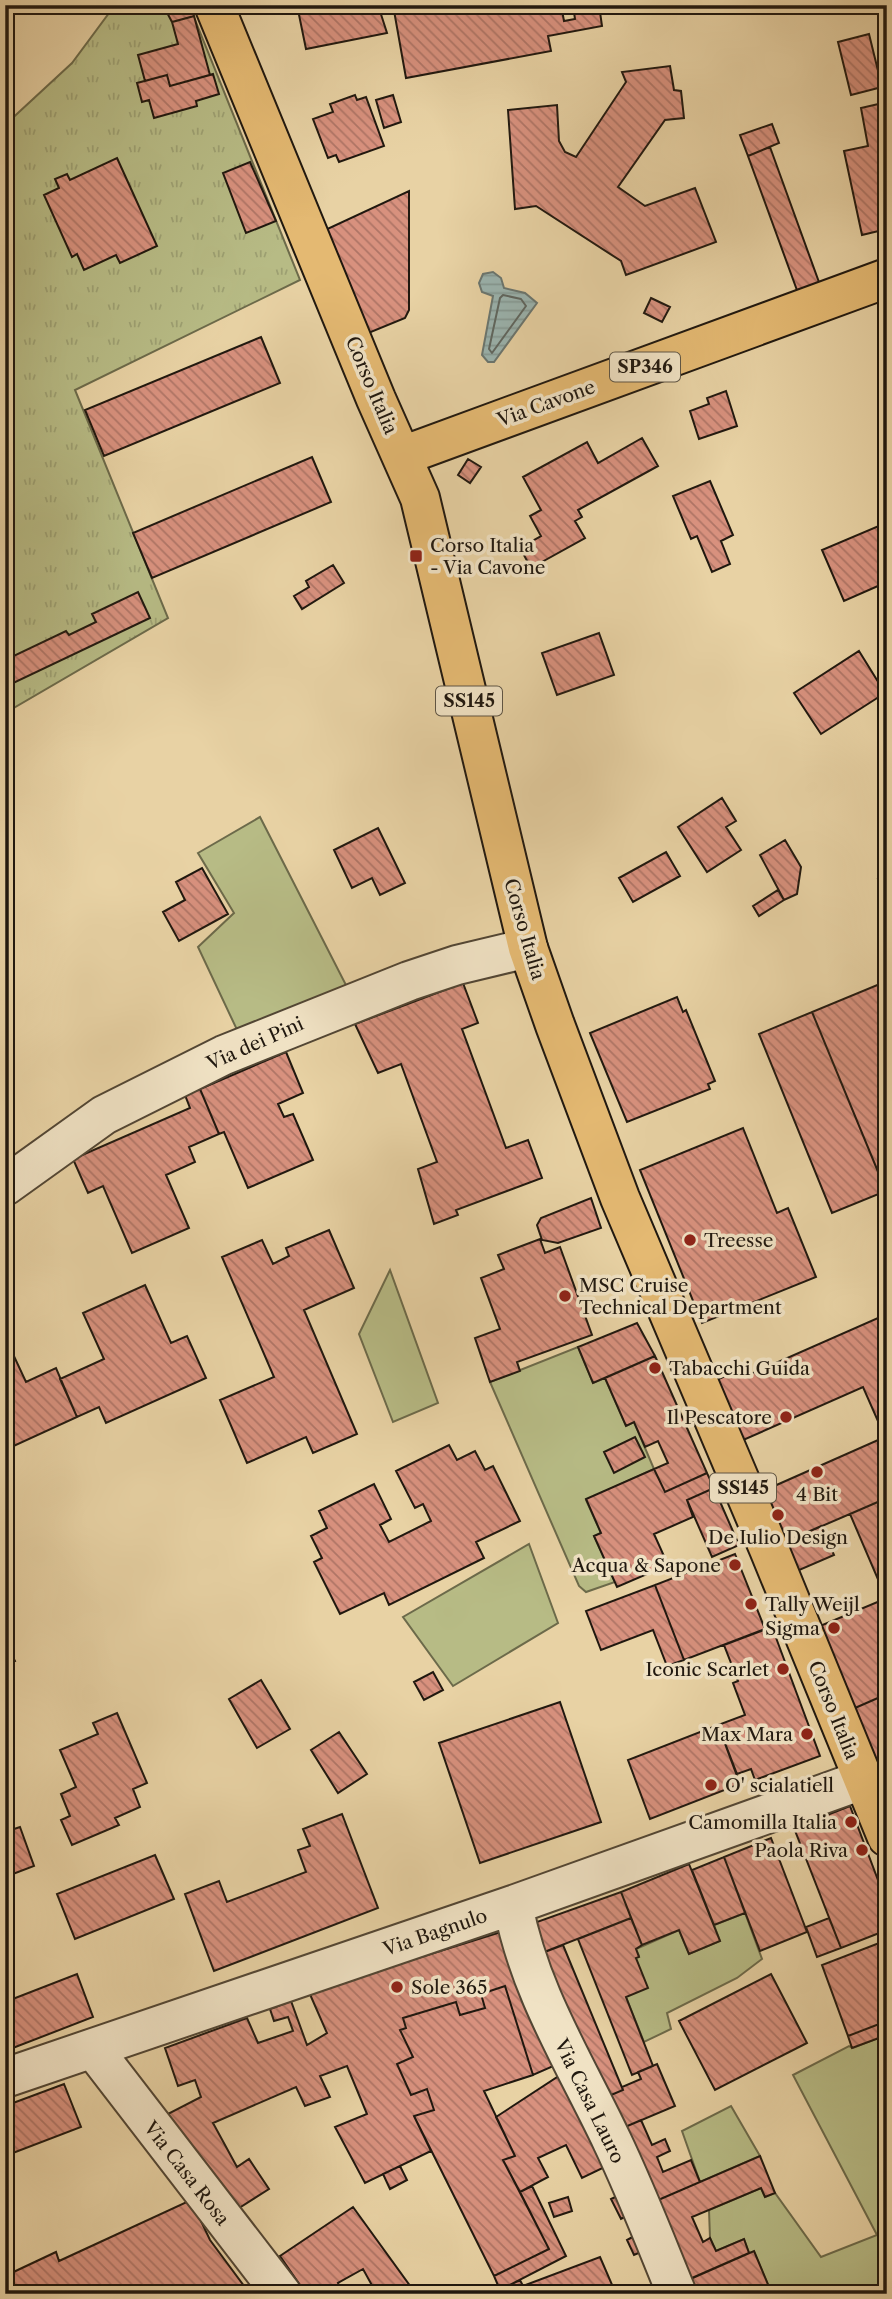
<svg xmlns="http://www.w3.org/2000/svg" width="892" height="2299" font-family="'Libre Caslon Text',serif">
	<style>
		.green { fill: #b7bb85; stroke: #6c6a4a; stroke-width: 2 }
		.park { fill: url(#park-tufts); stroke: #6c6a4a; stroke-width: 2 }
		.water { fill: url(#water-rules); stroke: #6a7670; stroke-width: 2 }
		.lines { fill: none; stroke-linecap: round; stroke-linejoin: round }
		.shore { stroke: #5e6660; stroke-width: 2 }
		.building { fill: url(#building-back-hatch); stroke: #20180f; stroke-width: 2 }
		.minor-casing { stroke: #524634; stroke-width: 42 }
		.major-casing { stroke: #20180f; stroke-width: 42 }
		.minor { stroke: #f0e2c4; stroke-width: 38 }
		.major { stroke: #e4b972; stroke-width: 38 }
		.poi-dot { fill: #8f2418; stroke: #f0e2c4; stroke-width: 2.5 }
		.labels { text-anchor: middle; stroke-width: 7; stroke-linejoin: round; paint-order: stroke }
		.shield { fill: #f0e2c4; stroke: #5e5545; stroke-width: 2 }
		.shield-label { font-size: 18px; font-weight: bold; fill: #20180f }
		.street-label { font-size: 19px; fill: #20180f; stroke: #f0e2c4 }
		.poi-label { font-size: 19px; fill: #20180f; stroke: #f0e2c4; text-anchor: start }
	</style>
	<defs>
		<pattern id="park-tufts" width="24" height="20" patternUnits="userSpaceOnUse" patternTransform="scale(1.75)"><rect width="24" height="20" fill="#b7bb85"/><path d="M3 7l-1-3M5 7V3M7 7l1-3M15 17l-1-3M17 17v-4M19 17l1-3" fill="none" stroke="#9da072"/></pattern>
		<pattern id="water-rules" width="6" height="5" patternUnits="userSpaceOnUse" patternTransform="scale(1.75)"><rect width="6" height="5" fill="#9bb5b1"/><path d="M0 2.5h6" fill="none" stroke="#859b97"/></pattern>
		<pattern id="building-back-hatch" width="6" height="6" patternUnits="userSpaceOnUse" patternTransform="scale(1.75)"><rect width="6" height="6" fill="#d8917e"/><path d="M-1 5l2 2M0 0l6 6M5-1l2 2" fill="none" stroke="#af7566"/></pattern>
	</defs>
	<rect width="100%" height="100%" fill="#e8d2a4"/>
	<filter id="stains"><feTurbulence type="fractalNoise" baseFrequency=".00286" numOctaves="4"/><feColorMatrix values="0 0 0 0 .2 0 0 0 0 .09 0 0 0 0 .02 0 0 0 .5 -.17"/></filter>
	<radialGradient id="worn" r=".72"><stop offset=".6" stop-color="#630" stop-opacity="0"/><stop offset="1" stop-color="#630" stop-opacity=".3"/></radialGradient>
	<path class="green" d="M260 817 348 989 239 1034 198 947 234 913 198 853Z
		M390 1270 438 1403 393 1422 359 1334Z
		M578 1347 593 1383 605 1378 626 1426 634 1422 654 1469 586 1500 601 1533 594 1536 615 1582 586 1592 579 1586 490 1382Z
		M529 1544 558 1623 453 1686 403 1617Z
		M745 1913 762 1959 737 1978 667 2013 671 2029 644 2042 626 1997 636 1958 639 1956 636 1949 679 1930 689 1954 720 1941 714 1925Z
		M878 2038 887 2061V2286L879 2289 881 2294H772L754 2252 749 2253 744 2239 716 2251 710 2238 709 2210 761 2188 765 2197 775 2193 821 2257 877 2235 793 2075 849 2046 853 2048Z
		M731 2106 760 2156 700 2182 682 2131Z"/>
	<path class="park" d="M115 5H189L300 280 75 390 168 618 5 713V125L72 63Z"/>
	<path class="water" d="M493 272 501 278 504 288 525 293 537 303 494 362H488L482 355 493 296 482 292 479 283 483 274Z"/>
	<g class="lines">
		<path class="shore" d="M503 295 521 299 526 306 492 353 489 349 500 298Z"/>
	</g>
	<path class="building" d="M163 5H188L194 16 172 22Z
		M297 5H378L387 33 306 49Z
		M393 5H561L564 21 575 19 573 5H599L602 26 548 36 551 51 406 78Z
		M194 16 210 75 170 86 167 75 145 81 138 55 178 44 172 22Z
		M869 34 882 87 851 95 838 42Z
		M670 66 674 90 681 91 684 118 665 120 618 187 645 206 695 188 716 242 626 275 621 261 536 206 515 209 508 110 557 105 559 141 565 152 576 157 626 82 622 72Z
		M213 74 219 94 196 101 197 106 154 118 149 100 142 102 137 83 167 75 170 86Z
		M355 95 357 100 366 97 384 146 339 162 336 155 328 158 313 119 333 112 330 104Z
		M393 95 401 122 384 128 376 100Z
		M887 102V229L862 235 844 151 868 146 861 108Z
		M772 124 779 143 748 156 740 135Z
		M770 147 820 285 798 293 748 156Z
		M117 158 157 246 120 263 116 255 84 270 77 254 72 257 44 195 59 188 55 179 67 174 70 180Z
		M250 162 276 221 246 233 223 173Z
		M409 191V310L405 318 366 334 323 231Z
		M651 298 670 307 662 322 644 313Z
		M261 337 280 383 104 456 85 410Z
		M726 391 737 426 699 439 690 411 709 404 707 398Z
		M5 429 13 448 5 451Z
		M642 438 658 466 578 510 582 517 575 521 585 538 531 568 520 548 541 536 530 516 541 510 523 477 587 442 598 463Z
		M312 457 331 502 152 578 133 533Z
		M468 459 481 467 470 483 458 475Z
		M710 481 733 535 721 541 730 564 712 572 697 536 691 539 673 496Z
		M881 525 887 539V582L844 601 822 550Z
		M333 565 344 583 302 609 294 596 309 587 306 581Z
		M138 592 150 618 7 686 5 660 66 631 69 635 96 622 92 614Z
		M599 633 614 675 557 695 542 653Z
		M859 651 885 693 821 734 794 693Z
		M722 798 736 821 726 827 741 850 707 872 678 827Z
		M378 828 405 883 380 895 372 878 352 888 334 850Z
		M785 840 801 867 797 894 784 900 760 855Z
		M666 852 680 876 633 902 619 878Z
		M202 868 228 914 179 941 163 912 185 900 176 882Z
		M887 875V898H886L878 879Z
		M778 890 784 900 759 916 753 906Z
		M887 981V1191H886L812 1012Z
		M463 983 478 1023 462 1029 506 1148 528 1140 542 1178 456 1210 458 1215 434 1224 418 1169 437 1162 401 1064 378 1073 355 1024Z
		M677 997 683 1012 686 1010 715 1081 708 1084 710 1089 627 1122 590 1033Z
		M812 1012 886 1191 832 1213 759 1034Z
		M286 1052 303 1093 278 1104 284 1117 293 1114 313 1160 248 1188 224 1132 219 1134 200 1089Z
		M200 1089 219 1134 189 1147 195 1162 166 1175 189 1228 132 1253 103 1186 88 1193 73 1159 190 1108 185 1095Z
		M743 1128 777 1213 788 1208 816 1277 702 1323 640 1170Z
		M591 1198 601 1228 558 1243 542 1240 537 1225 541 1218Z
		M329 1230 354 1288 304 1310 357 1434 313 1453 306 1437 247 1463 220 1400 274 1377 222 1257 262 1240 273 1264 289 1256 286 1248Z
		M540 1239 545 1253 560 1247 592 1335 517 1362 520 1371 490 1382 475 1338 500 1329 481 1278 504 1269 498 1255Z
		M145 1285 171 1343 187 1336 206 1378 106 1423 99 1407 77 1417 60 1379 104 1359 83 1313Z
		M887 1314V1498L785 1542 763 1491 885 1437 863 1387 741 1441 714 1381 741 1369 744 1377Z
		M637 1323 655 1356 593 1383 578 1347Z
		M5 1337 26 1382 56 1368 77 1417 5 1450Z
		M655 1356 707 1473 665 1492 654 1469 668 1463 658 1441 645 1447 634 1422 626 1426 605 1378Z
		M635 1437 645 1457 614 1473 604 1452Z
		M449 1445 457 1460 475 1451 485 1470 493 1466 520 1521 476 1542 484 1558 389 1605 384 1593 340 1614 314 1562 322 1558 311 1536 327 1528 319 1511 374 1484 391 1519 380 1525 389 1542 431 1521 423 1504 415 1508 396 1471Z
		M654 1469 665 1492 707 1473 714 1488 687 1500 693 1517 654 1534 668 1565 617 1587 594 1536 601 1533 586 1499Z
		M714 1488 739 1545 712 1557 687 1500Z
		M887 1498V1598H886L850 1514Z
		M821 1526 834 1555 797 1571 785 1542Z
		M735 1554 765 1629 684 1660 655 1585Z
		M655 1585 684 1660 667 1666 653 1630 601 1650 586 1611Z
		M887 1598V1694L855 1708 820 1626Z
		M772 1627 820 1756 755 1780 751 1769 737 1774 718 1725 745 1715 733 1683 738 1681 724 1645Z
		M5 1642 15 1661 5 1666Z
		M433 1672 443 1690 424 1700 414 1682Z
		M261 1680 290 1729 257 1748 229 1699Z
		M887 1694V1793L855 1708Z
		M560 1702 601 1822 480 1863 439 1743Z
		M117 1713 147 1783 133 1789 140 1807 115 1818 119 1825 72 1845 61 1820 70 1816 61 1794 76 1787 60 1750 98 1734 93 1723Z
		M718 1725 740 1784 650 1819 628 1760Z
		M339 1732 367 1774 338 1793 311 1750Z
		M850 1806 887 1904V1930L841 1948 794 1828Z
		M342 1814 378 1908 214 1971 185 1894 219 1881 227 1902 306 1872 298 1850 310 1846 303 1829Z
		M20 1827 34 1866 5 1877V1832Z
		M771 1838 807 1932 760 1951 724 1857Z
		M155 1855 174 1899 75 1939 57 1894Z
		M724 1857 745 1913 714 1925 692 1870Z
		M689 1864 720 1941 689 1954 679 1930 642 1945 621 1892Z
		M621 1892 631 1918 529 1958 520 1928Z
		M631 1918 642 1945 636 1949 639 1957 636 1958 648 1988 626 1997 653 2066 632 2075 578 1939Z
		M829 1918 841 1948 817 1957 806 1927Z
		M514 1928 558 2064 533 2075 505 1986 481 1994 485 2008 460 2015 456 2002 403 2018 406 2028 400 2030 413 2057 397 2064 411 2095 427 2089 434 2110 414 2116 431 2151 365 2183 335 2127 367 2114 347 2066 320 2076 330 2097 305 2106 296 2087 213 2123 237 2167 249 2159 269 2189 236 2210 160 2118 201 2097 195 2080 178 2086 165 2048 247 2018 258 2043 293 2031 288 2017 274 2021 270 2009 291 2001 307 2045 327 2033 309 1992Z
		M887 1940V2021L848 2036 822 1965Z
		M563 1945 623 2090 597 2101 529 1958Z
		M77 1974 93 2017 5 2051V2002Z
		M771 1974 807 2043 715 2090 679 2021Z
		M505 1986 533 2075 484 2091 515 2156 503 2160 549 2249 494 2276 414 2116 434 2110 427 2089 411 2095 397 2064 413 2057 400 2030 406 2028 403 2018 456 2002 460 2015 485 2008 481 1994Z
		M887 2021V2035L852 2048 848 2036Z
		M887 2035V2061L878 2038Z
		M657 2064 675 2106 611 2133 597 2101 623 2090 622 2087 641 2079 638 2072Z
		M568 2070 615 2162 582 2178 566 2145 538 2158 548 2177 520 2192 503 2160 515 2156 496 2117Z
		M64 2084 81 2127 5 2156V2106Z
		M641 2120 652 2145 665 2139 670 2151 657 2157 663 2172 691 2160 700 2182 642 2207 611 2133Z
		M760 2156 775 2193 765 2197 761 2188 692 2217 703 2242 710 2238 716 2251 744 2239 749 2253 676 2285 642 2207Z
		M400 2166 407 2180 390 2189 383 2174Z
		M532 2186 566 2256 500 2290 494 2276 549 2249 520 2192Z
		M626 2192 635 2212 621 2219 611 2199Z
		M568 2197 572 2211 554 2217 549 2203Z
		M191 2200 210 2240 250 2294H5V2276L56 2252 59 2261Z
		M353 2207 416 2294H365L374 2289 363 2269 338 2283 344 2294H306L280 2256Z
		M638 2234 653 2247 634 2255 627 2240Z
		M754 2251 772 2294H694L688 2280Z
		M600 2257 616 2294H492L520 2280 523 2286Z"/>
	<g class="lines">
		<defs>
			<path id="minor" d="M5 1186 104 1115 224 1055 409 981 457 965 528 948
				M513 1905C529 1991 575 2063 612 2141 636 2191 656 2243 677 2294
				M94 2050 282 2294
				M5 2078 513 1905 862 1780"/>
			<path id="major" d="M214 5 376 399 420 498 528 948 555 1025 620 1198 769 1549 887 1837
				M402 456 887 278"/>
		</defs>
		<use href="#minor" class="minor-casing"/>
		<use href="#major" class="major-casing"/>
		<use href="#minor" class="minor"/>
		<use href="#major" class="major"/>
	</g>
	<g class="poi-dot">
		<rect x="409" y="549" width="14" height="14" rx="3.5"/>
		<circle cx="690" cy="1240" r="7"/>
		<circle cx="565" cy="1296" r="7"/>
		<circle cx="655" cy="1368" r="7"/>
		<circle cx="786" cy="1417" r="7"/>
		<circle cx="817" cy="1472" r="7"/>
		<circle cx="778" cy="1515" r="7"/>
		<circle cx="735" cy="1565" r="7"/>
		<circle cx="751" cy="1604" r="7"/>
		<circle cx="834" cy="1628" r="7"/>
		<circle cx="783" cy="1669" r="7"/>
		<circle cx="807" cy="1734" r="7"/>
		<circle cx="711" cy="1785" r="7"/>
		<circle cx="851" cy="1822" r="7"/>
		<circle cx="862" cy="1850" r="7"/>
		<circle cx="397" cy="1987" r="7"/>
	</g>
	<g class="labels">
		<g class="shield">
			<rect x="610" y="352.5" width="70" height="29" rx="5"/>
			<rect x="436" y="686.5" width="66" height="29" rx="5"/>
			<rect x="710" y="1473.5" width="66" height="29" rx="5"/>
		</g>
		<g class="shield-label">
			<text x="645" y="373">SP346</text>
			<text x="469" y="707">SS145</text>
			<text x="743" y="1494">SS145</text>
		</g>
		<g class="street-label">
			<text transform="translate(372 385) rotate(67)" y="7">Corso Italia</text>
			<text transform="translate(546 403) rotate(-20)" y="7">Via Cavone</text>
			<text transform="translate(525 929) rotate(74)" y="7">Corso Italia</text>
			<text transform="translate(255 1043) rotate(-24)" y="7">Via dei Pini</text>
			<text transform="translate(834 1710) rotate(68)" y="7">Corso Italia</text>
			<text transform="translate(435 1932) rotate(-19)" y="7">Via Bagnulo</text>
			<text transform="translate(590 2101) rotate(64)" y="7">Via Casa Lauro</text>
			<text transform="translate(187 2173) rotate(52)" y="7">Via Casa Rosa</text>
		</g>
		<g class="poi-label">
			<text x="430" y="552">Corso Italia<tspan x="430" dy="22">- Via Cavone</tspan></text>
			<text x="704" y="1247">Treesse</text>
			<text x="579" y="1292">MSC Cruise<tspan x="579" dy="22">Technical Department</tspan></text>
			<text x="669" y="1375">Tabacchi Guida</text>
			<text x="772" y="1424" text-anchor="end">Il Pescatore</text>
			<text x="817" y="1501" text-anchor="middle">4 Bit</text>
			<text x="778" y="1544" text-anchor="middle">De Iulio Design</text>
			<text x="721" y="1572" text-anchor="end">Acqua &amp; Sapone</text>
			<text x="765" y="1611">Tally Weijl</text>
			<text x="820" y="1635" text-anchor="end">Sigma</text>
			<text x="769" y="1676" text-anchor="end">Iconic Scarlet</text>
			<text x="793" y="1741" text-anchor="end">Max Mara</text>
			<text x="725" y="1792">O' scialatiell</text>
			<text x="837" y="1829" text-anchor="end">Camomilla Italia</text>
			<text x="848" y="1857" text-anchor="end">Paola Riva</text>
			<text x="411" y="1994">Sole 365</text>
		</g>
	</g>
	<rect width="892" height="2299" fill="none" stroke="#e8d2a4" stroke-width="28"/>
	<rect x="7" y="7" width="878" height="2285" fill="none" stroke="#20180f" stroke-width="3.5"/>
	<rect x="14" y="14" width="864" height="2271" fill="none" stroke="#20180f" stroke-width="2"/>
	<rect width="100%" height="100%" filter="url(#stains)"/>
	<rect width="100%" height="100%" fill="url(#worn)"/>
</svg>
